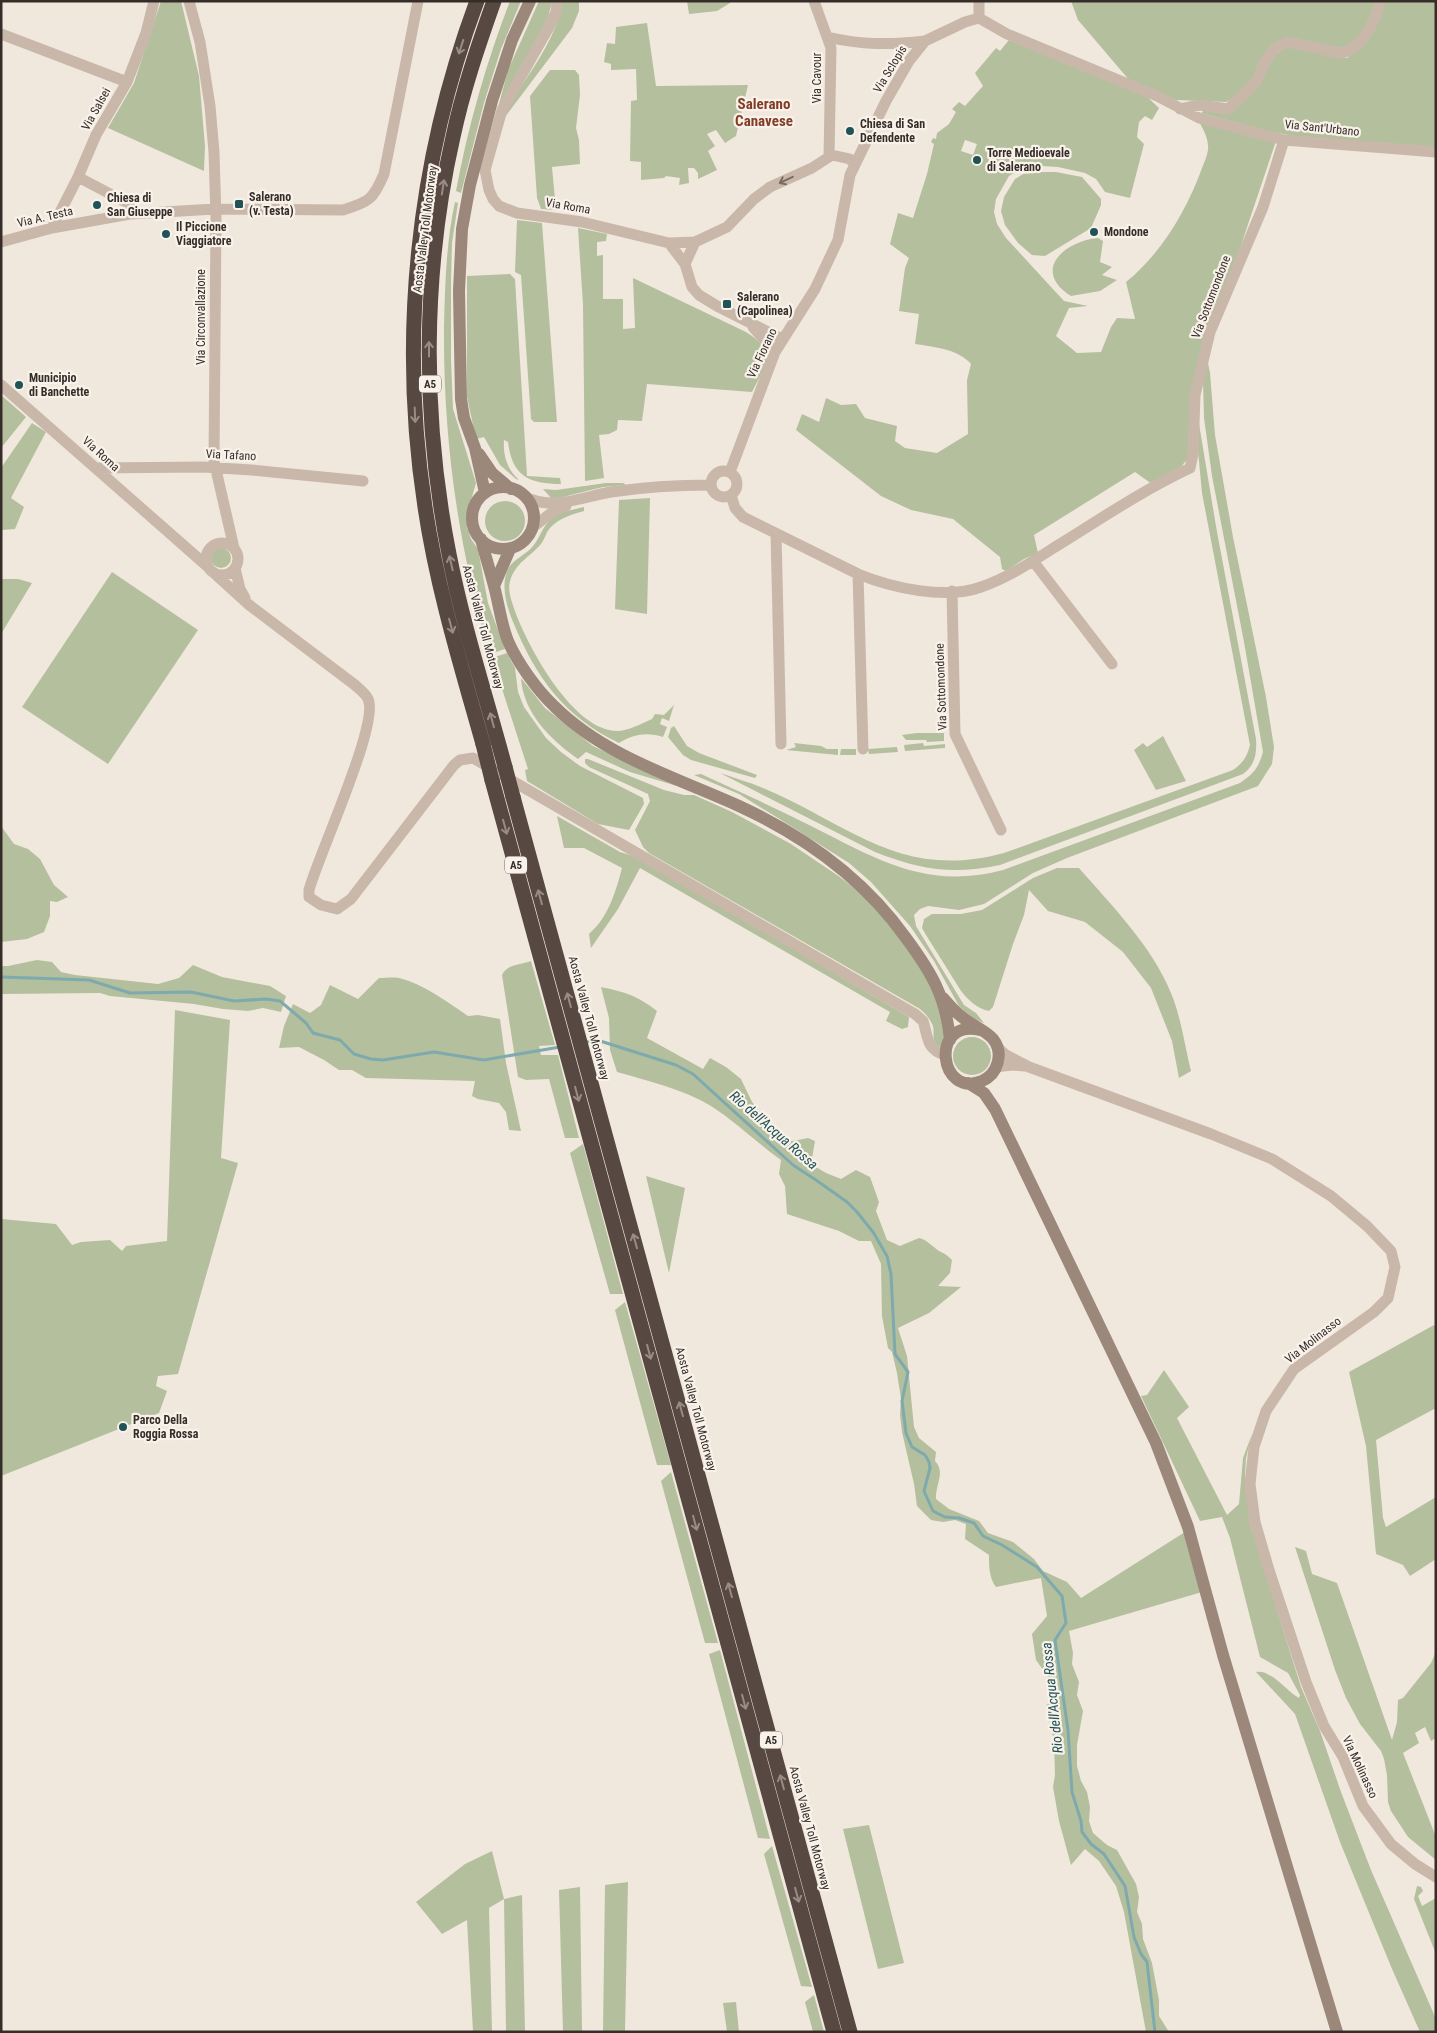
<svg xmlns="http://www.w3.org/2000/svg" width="1437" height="2033" font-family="'Roboto Condensed',sans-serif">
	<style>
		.green { fill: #b4bf9e; fill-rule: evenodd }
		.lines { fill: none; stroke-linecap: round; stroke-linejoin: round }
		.stream { stroke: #7eaaad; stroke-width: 3 }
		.street { stroke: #c9b8aa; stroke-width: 11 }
		.secondary { stroke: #9c877b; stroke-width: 12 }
		.highway { stroke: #574841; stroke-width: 15 }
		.highway-bridge { stroke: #574841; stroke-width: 15 }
		.oneway { stroke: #988c85 }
		.oneway2 { stroke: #786c63 }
		.poi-dot { fill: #215256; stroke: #f9f2ea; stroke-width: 2 }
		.labels { text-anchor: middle; stroke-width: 4.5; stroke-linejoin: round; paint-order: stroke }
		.shield { fill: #f9f2ea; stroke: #706863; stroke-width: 1 }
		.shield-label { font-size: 11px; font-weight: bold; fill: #362d29 }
		.street-label { font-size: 12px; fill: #362d29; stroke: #f9f2ea }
		.poi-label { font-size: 12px; font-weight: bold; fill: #362d29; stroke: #f9f2ea; text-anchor: start }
		.water-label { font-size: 14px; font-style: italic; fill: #215256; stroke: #f9f2ea }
		.quarter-label { font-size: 15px; font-weight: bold; fill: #813d26; stroke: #f9f2ea }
	</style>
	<rect width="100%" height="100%" fill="#f1e8dd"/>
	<path class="green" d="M161 1H181L199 76 205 146 204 171 108 128 134 83Z
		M510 1H521L501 49 484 103 461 193 456 191C468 126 486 63 510 1Z
		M539 1H552L548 18 498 108 508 70Z
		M562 1H579V11L572 28 505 117 507 108C527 76 558 38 562 1Z
		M687 1H731L730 3 717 11 689 14Z
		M1071 1H1376C1371 16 1361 43 1344 48 1335 50 1301 39 1290 37L1236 97 1226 102 1176 100 1130 81 1078 20Z
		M1383 1H1436V148L1300 137 1268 131 1201 113 1207 108 1230 111 1269 62 1280 51 1289 46 1347 58 1367 40Z
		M647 23 656 86 748 85 736 136 725 143 716 130 707 134 715 146 708 151 717 170 698 179V173L694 168H688L689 183 679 185 680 178 666 176 664 178 641 180V162L630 161 631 101 637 100 636 69 611 70V64L604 62 607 43 615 44 616 27Z
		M1009 40 1142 92 1159 108 1152 120 1145 116 1139 122 1137 137 1144 144 1130 198 1105 192 1096 179 1085 173 1058 167 1042 166H1026L1009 176 996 199 994 212 997 224 1006 238 1064 301 1088 306 1069 308 1056 336 1077 353 1101 352 1111 327 1117 318 1135 319 1126 282C1161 254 1187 210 1202 168 1204 163 1207 156 1208 150 1209 140 1204 130 1199 122L1276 141 1229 281 1209 327 1189 457 1180 468 1152 484 1135 472 1034 535 1038 553 1024 559 1006 571 1002 569 1000 557 953 519 911 510 881 496 796 430 802 414 819 422 826 398 841 405 856 404 865 418 897 426 895 441 905 448 937 453 968 434 967 380 971 364C958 349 934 347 915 344L919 314 899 311 905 268 909 258 890 244 898 213 913 218 927 174 934 144 931 142 933 138 936 139 937 133 949 124 956 112 952 109 959 102 965 106 983 86 975 73 996 48 1000 51ZM965 140 977 144 973 155 961 151Z
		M550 70H575L579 75 580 95 576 128 579 140 580 164 552 167 556 210 541 209 537 198 530 96Z
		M1039 172H1056L1082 177 1101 199V205L1091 228 1045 256 1032 255 1018 243 1005 225 1001 211 1004 197 1015 179 1023 174Z
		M455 202 458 203 452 243 451 283V358L453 409 476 483 467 514V527L471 539 478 549 488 603 505 649 490 654C458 548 443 438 444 327 445 286 446 243 455 202Z
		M517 220 542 223 557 422H534L531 419 521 275 515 272Z
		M578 228 607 234 606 241 597 242V256L603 255V299H623V329L635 328 633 278 746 332C779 353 766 363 752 392L647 384 642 421 618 420 617 430 609 434 599 435 604 478 585 481 583 305Z
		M1098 238 1103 241 1100 262 1112 267 1102 275 1117 280 1100 291 1071 296C1031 271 1064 241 1098 238Z
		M510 274 515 279 527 476 560 478 561 484C529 484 512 476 508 442L504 440C503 456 507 469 519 480L516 479 500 465 484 437 476 439 467 397V276Z
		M1208 363 1210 373 1215 435 1233 537 1266 697 1274 747 1272 764 1258 786 1067 858 1033 873 984 904 959 910 928 906 920 909 914 915 916 926 964 1005 976 1013 984 1023 972 1018 959 1006 934 961 910 926 871 882 849 863 778 818 739 794 694 775 701 774C736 790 771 806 805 823 874 857 923 891 1003 870L1240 783C1254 773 1258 769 1263 752L1244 642 1212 476 1204 418 1203 381Z
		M1 395 26 417 1 448Z
		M32 423 46 432 11 498 24 507 15 529 1 530V468Z
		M1199 424 1217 532 1256 739C1257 754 1255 765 1243 774L1000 865C953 875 921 870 875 852L720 773C734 778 749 782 763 788 851 825 900 881 1004 853L1233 770C1243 763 1247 757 1250 745L1202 493 1198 451Z
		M606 483H623L626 485 603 487 559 498H551L543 489 556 490Z
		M650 498 647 614 615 609 619 500Z
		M485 521a20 20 0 1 1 40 0a20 20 0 1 1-40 0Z
		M584 507V511C573 514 559 518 550 528 546 532 545 539 541 544 529 558 516 562 510 581 507 592 513 604 516 614 530 650 569 721 609 730 624 734 638 725 652 719L655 714 664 715 674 705 669 721 662 718 660 724 667 727 663 737C648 732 633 734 619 743 565 717 536 678 514 624 507 608 500 586 508 569 513 559 526 555 533 546 540 538 543 525 552 518 560 511 573 510 584 507Z
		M211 558a10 10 0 1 1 20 0a10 10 0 1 1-20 0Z
		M112 572 198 630 108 764 22 707Z
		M1 579H18L32 583 1 634Z
		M507 653 515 668 518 692 524 707 546 738 561 752 580 766 643 798 644 804 629 830 598 824 527 781 525 770 528 769 492 658Z
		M521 678 545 708 593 746 677 786 630 772 586 752 578 759C551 740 523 713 521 678Z
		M674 726 687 746 699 753 757 775 755 778 691 760 683 755 668 737 671 728Z
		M917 733H944V741L927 742 926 740H906L902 735Z
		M1163 736 1186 781 1156 790 1134 750 1143 743 1147 747Z
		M794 743 821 746 827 749H838V755L786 750 796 747Z
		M923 743 924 746 945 744V748L905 751 904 745Z
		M897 747 898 752 869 754 868 749Z
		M841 749H856V755H840Z
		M585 759H588L664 790 684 795H694L732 812 791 844 840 877 864 896 900 937 936 994 946 1034 941 1047C930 1044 935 1035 933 1026 930 1019 926 1014 920 1009L649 853 643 847 635 830 650 801 648 794 589 767 585 763Z
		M557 816 620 852 639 858 887 1004 909 1017 908 1027 902 1029 886 1021 890 1012 640 868 618 909 591 948 589 934C608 918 616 891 622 868L584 848H564Z
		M1 826 14 844 28 849 40 859 54 885 68 897 57 902 50 901V916L44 932 27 939 1 942Z
		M1057 868H1079C1112 906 1152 946 1171 993 1181 1017 1185 1047 1191 1071L1179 1078 1172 1041 1151 988 1123 952 1085 922 1048 911 1029 890 1024 915 1013 944 993 1007 989 1011C978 1009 968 1000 961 991L926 935 922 928 924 919 932 914H961L982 910 1033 878Z
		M37 960 52 962 61 972 75 975 158 984 179 978 193 965 222 977 270 986 286 996 281 1012 263 1008 248 1011 223 1009 194 1004 110 996 100 993 1 994V966H8Z
		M531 961 555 1045 539 1046 541 1055H558L579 1138H565L549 1079 526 1080 518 1077 502 975C507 964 520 965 531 961Z
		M379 978C385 978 393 977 399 978 424 984 447 1002 468 1016L478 1015 500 1019 506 1063 521 1131 509 1130 506 1112 499 1103 478 1099 472 1096 475 1081 366 1078 352 1070H339L324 1060 299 1047 279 1048 284 1026 293 1004 310 1013 321 1005 330 985 358 999Z
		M601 987C625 992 638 996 657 1011L647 1038 703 1069 710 1058 726 1067 741 1079 752 1102 765 1118 775 1136 793 1141 808 1138 815 1141 811 1164 826 1173 841 1179 856 1170 870 1177 879 1202 876 1211 887 1240 900 1246 919 1238C927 1240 928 1243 934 1247 940 1253 945 1252 952 1260L950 1273 938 1286 961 1287 929 1313 898 1328 907 1356 914 1427 919 1438 936 1452 935 1461C946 1472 935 1485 936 1499L949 1509 979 1521 988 1533 1013 1542 1034 1559 1043 1571 1067 1582 1081 1598 1185 1532 1202 1592 1069 1631 1073 1653 1072 1664 1079 1682 1077 1695 1083 1711 1077 1745V1766L1081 1781 1087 1792 1090 1807 1089 1821 1093 1833 1107 1845 1117 1850 1136 1884 1139 1897 1137 1912 1142 1924 1143 1939 1152 1963 1159 2000V2016L1169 2032H1146L1124 1912 1116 1886 1099 1861 1085 1849 1071 1865 1059 1821 1053 1787 1055 1775 1054 1741 1046 1706 1058 1691 1036 1660 1032 1634 1047 1616 1041 1578 996 1587C989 1578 989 1566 989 1555L965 1539 966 1524 955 1520 943 1522 931 1520 917 1506 914 1484 902 1432 900 1415 901 1399 897 1373 892 1352 888 1348 882 1316 881 1264 871 1241H859L839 1231 787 1214 785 1186 779 1174 781 1160C757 1143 736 1122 711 1106 683 1089 648 1081 617 1072L610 1050 609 1018Z
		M175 1010 230 1020 221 1158 238 1163 178 1374 158 1376 156 1386 167 1391 159 1413 1 1476V1219L56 1224 72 1245 81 1242 110 1240 122 1251 126 1246 167 1241Z
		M953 1056a19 19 0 1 1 38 0a19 19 0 1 1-38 0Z
		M583 1144 623 1294H610L570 1153Z
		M646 1176 685 1188 669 1273Z
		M625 1302 671 1465H657L615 1310Z
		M1434 1325 1436 1328V1408L1376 1440 1383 1518 1386 1527 1436 1497V1559L1410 1576 1403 1565 1376 1554 1366 1446 1349 1372Z
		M1164 1370 1189 1407 1177 1418 1227 1515 1239 1504 1243 1458 1252 1434 1246 1458 1245 1476 1250 1524 1301 1687 1320 1731 1341 1792 1371 1870 1436 2019V2032H1420L1392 1969 1340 1842 1295 1714 1256 1672C1271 1669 1287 1692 1299 1698L1300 1695 1288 1673 1260 1657 1230 1538 1222 1517 1200 1521 1141 1396 1147 1395Z
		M671 1472 718 1643H705L661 1481Z
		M1295 1547 1306 1551 1312 1574 1337 1583 1392 1740 1397 1722 1398 1700 1403 1698 1431 1663 1435 1654 1436 1655V1738L1431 1741 1425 1727 1415 1733 1419 1743 1403 1753 1436 1837V1860L1408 1837 1391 1811 1388 1802 1387 1775 1384 1759 1381 1751 1360 1724 1346 1698 1335 1670Z
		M720 1650 770 1839 758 1838 709 1654Z
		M869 1825 904 1963 878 1969 843 1829Z
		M772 1846 812 1987 801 1986 764 1854Z
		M492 1851 504 1899 522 1895 525 2032H506L504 1899 489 1908 492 2032H473L467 1920 442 1934 416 1902 465 1864Z
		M628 1882 625 2032H603L605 1885Z
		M1417 1886 1421 1887 1423 1891 1418 1896 1422 1906 1436 1898V1954L1414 1899Z
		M580 1887 582 2032H563L559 1890Z
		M814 1995 824 2032H813L805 2002Z
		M736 2002 739 2032H727L723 2003Z"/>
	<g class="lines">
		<path class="stream" d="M1 977 89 980 130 993 191 992 234 1001 266 999 280 1001 306 1023 313 1033 340 1040 354 1054 371 1059 383 1060 434 1052 484 1060 560 1047
			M586 1042 597 1040 676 1065 693 1074 793 1165 816 1180 847 1202 857 1212 873 1232 887 1256 891 1274 895 1354 908 1372 902 1401 906 1433 912 1447 925 1455 929 1462 930 1468 924 1491 933 1511 945 1517 959 1518 974 1523 983 1536 1002 1545 1037 1567 1062 1596 1066 1623 1055 1640 1068 1730 1072 1792 1081 1821 1082 1832 1091 1844 1104 1854 1125 1886 1134 1937 1141 1954 1147 1962 1155 2032"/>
		<path class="street" d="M189 1 200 42 210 106 214 152 216 219 214 461 234 548
			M557 1 556 12 549 27 502 110 485 170 489 190 493 199 499 206 517 213 582 222 669 243 695 242 727 227 754 199 770 187 812 168 832 155 850 159 855 165
			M814 1 831 48 829 157
			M979 1V18
			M979 18 1007 34 1157 96 1199 118 1284 140 1436 152
			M1 34 127 82
			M827 37C862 45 889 45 925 41
			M1180 109 1200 105 1228 109 1257 81 1264 63 1275 48 1288 42 1340 53C1362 50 1376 21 1380 1
			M78 177 133 206 130 214
			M52 228 78 177 96 135 127 82 146 33 154 1
			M1 242 52 228 130 214 215 209 343 210C370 201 373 200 384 174L418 1
			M669 243 685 264 692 287 699 295 717 306 782 339
			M685 264 695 242
			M753 327 775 352
			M1 385 207 566
			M96 468 203 467 252 470 363 481
			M711 484a13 13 0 1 1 26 0a13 13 0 1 1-26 0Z
			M730 472 775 352 815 289 838 240 850 175 886 101 909 61 925 41 965 22 979 18
			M731 495 735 508 743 517 858 574C892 588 946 600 981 587 1007 578 1032 562 1055 547 1099 520 1143 490 1190 468L1193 454 1195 395 1210 332 1263 207 1284 140
			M525 497C553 511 582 497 611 492 644 487 678 485 711 485
			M532 528 555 510 566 506
			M776 534 781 744
			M206 559a16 16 0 1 1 32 0a16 16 0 1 1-32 0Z
			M1033 561 1112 664
			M235 568 240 589 245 598
			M215 574 248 604 355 685C359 689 366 694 368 699 380 723 318 856 309 890V897L321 905 337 909 351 899 454 765 460 760 473 758 915 1014 923 1021C928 1036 926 1050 945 1055
			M858 574 863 749
			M952 591 955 734 1001 830
			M997 1047 1006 1055 1029 1067 1211 1134 1272 1159 1331 1196 1367 1226 1391 1251 1395 1267 1388 1298 1374 1312 1294 1369 1266 1411 1254 1447 1250 1484 1255 1522 1269 1570 1306 1682 1324 1726 1343 1757 1363 1806 1391 1844 1415 1864 1436 1877
			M996 1067 1012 1065 1024 1066"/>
		<path class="secondary" d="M479 454 492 473 511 489
			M472 518a31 31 0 1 1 62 0a31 31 0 1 1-62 0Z
			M485 493 475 448 464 418 461 399 459 291 462 229 470 185 492 101 512 40 530 1
			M481 539C485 555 490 570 494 586 499 604 501 624 508 641 517 662 537 690 554 706 604 756 675 777 739 806 804 836 864 879 906 938 931 972 946 996 950 1040
			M494 586 510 549
			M943 998C949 1005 955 1012 962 1017 971 1025 985 1030 993 1039 1004 1053 998 1074 982 1081 939 1099 929 1018 980 1030
			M968 1083 984 1093 995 1109 1156 1443 1188 1527 1223 1655 1337 2032"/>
		<path class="highway" d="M477 1C417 162 399 337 425 507 437 588 461 666 483 744
			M494 1C478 46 463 90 453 137 422 273 422 417 449 554 463 626 486 696 505 767
			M492 780 834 2032
			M513 797 850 2032"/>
		<path class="highway-bridge" d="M483 744 492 780
			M505 767 513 797"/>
	</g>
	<defs><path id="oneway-shaft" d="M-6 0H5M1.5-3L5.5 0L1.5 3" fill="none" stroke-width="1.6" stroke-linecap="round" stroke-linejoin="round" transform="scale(1.25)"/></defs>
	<g class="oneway">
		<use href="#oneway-shaft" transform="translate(461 47) rotate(108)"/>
		<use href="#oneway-shaft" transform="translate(443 187) rotate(-81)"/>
		<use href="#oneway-shaft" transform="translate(429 349) rotate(-90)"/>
		<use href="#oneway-shaft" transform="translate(415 415) rotate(88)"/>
		<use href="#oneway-shaft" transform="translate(451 563) rotate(-103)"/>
		<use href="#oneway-shaft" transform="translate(451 626) rotate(75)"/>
		<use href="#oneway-shaft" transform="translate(492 720) rotate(-105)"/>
		<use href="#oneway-shaft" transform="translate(505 827) rotate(75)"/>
		<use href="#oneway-shaft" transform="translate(540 897) rotate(-105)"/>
		<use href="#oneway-shaft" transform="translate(569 1000) rotate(-105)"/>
		<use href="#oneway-shaft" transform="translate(577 1094) rotate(75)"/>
		<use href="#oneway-shaft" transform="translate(635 1241) rotate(-106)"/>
		<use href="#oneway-shaft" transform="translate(649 1352) rotate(75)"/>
		<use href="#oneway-shaft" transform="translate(681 1409) rotate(-105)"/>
		<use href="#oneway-shaft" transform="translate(695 1523) rotate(75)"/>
		<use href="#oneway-shaft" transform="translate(730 1590) rotate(-105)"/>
		<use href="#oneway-shaft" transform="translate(744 1702) rotate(75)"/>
		<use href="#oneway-shaft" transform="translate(782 1782) rotate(-105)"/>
		<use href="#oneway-shaft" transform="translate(797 1895) rotate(75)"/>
	</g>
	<use class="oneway2" href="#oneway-shaft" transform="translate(786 180) rotate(155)"/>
	<g class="poi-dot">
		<circle cx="850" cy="131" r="5"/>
		<circle cx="977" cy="160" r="5"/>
		<rect x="234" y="199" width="10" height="10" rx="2.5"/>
		<circle cx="97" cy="205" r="5"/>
		<circle cx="1094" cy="232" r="5"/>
		<circle cx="166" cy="234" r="5"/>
		<rect x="722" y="299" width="10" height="10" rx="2.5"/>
		<circle cx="19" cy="385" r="5"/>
		<circle cx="123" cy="1427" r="5"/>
	</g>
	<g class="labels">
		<g class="shield">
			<rect x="419" y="375.5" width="22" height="17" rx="4"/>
			<rect x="505" y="856.5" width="22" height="17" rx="4"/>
			<rect x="760" y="1731.5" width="22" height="17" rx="4"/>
		</g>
		<g class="shield-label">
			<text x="430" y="388">A5</text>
			<text x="516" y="869">A5</text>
			<text x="771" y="1744">A5</text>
		</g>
		<g class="street-label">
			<text transform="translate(890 69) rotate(-59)" y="4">Via Sclopis</text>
			<text transform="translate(817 78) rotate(-90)" y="4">Via Cavour</text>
			<text transform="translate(96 109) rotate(-61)" y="4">Via Salsei</text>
			<text transform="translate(1322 128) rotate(6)" y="4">Via Sant'Urbano</text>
			<text transform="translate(568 206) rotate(10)" y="4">Via Roma</text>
			<text transform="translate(45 217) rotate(-13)" y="4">Via A. Testa</text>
			<text transform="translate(425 229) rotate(-83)" y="4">Aosta Valley Toll Motorway</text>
			<text transform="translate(1211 297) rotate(-69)" y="4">Via Sottomondone</text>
			<text transform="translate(201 317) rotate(-90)" y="4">Via Circonvallazione</text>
			<text transform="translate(762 353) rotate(-65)" y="4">Via Fiorano</text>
			<text transform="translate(101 454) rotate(42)" y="4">Via Roma</text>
			<text transform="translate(231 455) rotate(3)" y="4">Via Tafano</text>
			<text transform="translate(483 627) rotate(75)" y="4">Aosta Valley Toll Motorway</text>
			<text transform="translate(941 687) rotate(-92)" y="4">Via Sottomondone</text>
			<text transform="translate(589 1018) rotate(75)" y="4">Aosta Valley Toll Motorway</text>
			<text transform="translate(1313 1340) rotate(-38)" y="4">Via Molinasso</text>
			<text transform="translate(696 1409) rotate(75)" y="4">Aosta Valley Toll Motorway</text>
			<text transform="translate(1360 1767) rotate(65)" y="4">Via Molinasso</text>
			<text transform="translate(810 1828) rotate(75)" y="4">Aosta Valley Toll Motorway</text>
		</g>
		<g class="poi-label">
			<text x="860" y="128">Chiesa di San<tspan x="860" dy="14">Defendente</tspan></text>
			<text x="987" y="157">Torre Medioevale<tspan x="987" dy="14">di Salerano</tspan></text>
			<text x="249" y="201">Salerano<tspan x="249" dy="14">(v. Testa)</tspan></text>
			<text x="107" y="202">Chiesa di<tspan x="107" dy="14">San Giuseppe</tspan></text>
			<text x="176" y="231">Il Piccione<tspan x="176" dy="14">Viaggiatore</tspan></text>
			<text x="1104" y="236">Mondone</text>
			<text x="737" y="301">Salerano<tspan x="737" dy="14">(Capolinea)</tspan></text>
			<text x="29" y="382">Municipio<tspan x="29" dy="14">di Banchette</tspan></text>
			<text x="133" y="1424">Parco Della<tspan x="133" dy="14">Roggia Rossa</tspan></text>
		</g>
		<g class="water-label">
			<text transform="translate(774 1130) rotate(41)" y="5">Rio dell'Acqua Rossa</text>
			<text transform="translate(1052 1698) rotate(-96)" y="5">Rio dell'Acqua Rossa</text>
		</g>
		<g class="quarter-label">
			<text x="764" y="109">Salerano<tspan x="764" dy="17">Canavese</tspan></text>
		</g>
	</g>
	<rect width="1437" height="2033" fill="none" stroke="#362d29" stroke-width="5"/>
</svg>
